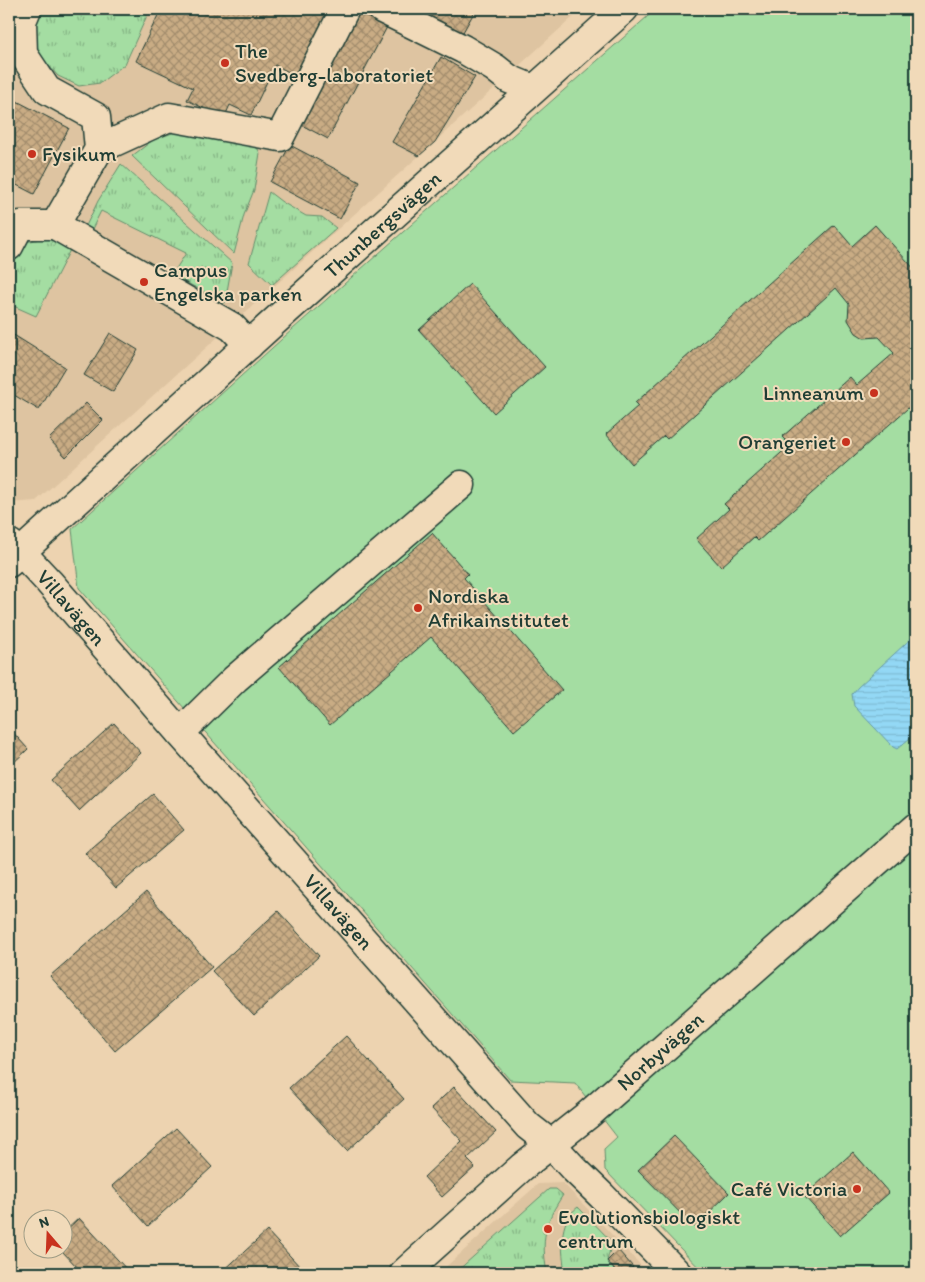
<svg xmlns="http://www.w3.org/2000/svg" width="925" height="1282" font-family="Itim,sans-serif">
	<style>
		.built { fill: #dec4a1 }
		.grass { fill: url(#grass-tufts); stroke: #628d6b }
		.park { fill: #a4dda2; stroke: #628d6b }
		.water { fill: url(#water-rules); stroke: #659aa8 }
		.building { fill: url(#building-cross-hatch); stroke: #1f3d34 }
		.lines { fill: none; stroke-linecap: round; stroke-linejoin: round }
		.minor-casing { stroke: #1f3d34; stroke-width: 31 }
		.minor { stroke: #f1dab9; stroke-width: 28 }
		.poi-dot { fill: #c8321e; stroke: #f1dab9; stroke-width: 2 }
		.labels { text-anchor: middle; stroke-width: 4; stroke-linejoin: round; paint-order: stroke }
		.poi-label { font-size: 21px; fill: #1f3d34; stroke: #f1dab9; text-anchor: start }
		.street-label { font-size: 21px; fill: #1f3d34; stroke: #f1dab9 }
	</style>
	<defs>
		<pattern id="grass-tufts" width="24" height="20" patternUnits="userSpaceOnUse" patternTransform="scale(1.25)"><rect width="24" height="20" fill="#a4dda2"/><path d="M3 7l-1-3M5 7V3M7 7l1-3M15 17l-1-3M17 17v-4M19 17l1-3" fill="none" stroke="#85b485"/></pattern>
		<pattern id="water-rules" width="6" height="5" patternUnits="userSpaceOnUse" patternTransform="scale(1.25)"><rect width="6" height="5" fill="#93d8f5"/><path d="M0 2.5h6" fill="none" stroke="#7ebad3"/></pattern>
		<pattern id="building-cross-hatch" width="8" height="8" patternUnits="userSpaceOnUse" patternTransform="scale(1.25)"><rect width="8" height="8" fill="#c9ac84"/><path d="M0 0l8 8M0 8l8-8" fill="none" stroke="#a38d6d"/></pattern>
	</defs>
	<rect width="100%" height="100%" fill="#edd3b0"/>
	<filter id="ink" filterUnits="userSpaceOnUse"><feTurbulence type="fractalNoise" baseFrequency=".02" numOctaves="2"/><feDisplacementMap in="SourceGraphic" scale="10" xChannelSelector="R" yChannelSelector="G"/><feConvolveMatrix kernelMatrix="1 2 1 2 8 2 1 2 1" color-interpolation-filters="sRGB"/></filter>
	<g filter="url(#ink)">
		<path class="built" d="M9 9H582L36 501 9 503Z
			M563 1183 648 1273H439L538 1184Z"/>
		<path class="grass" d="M33 9H150L125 64 100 83 79 86 58 76 41 57 31 28Z
			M189 127 252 138 260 153 254 190 244 215 234 254 132 156 153 140Z
			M121 164 232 263 225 303 172 275 186 253 101 211 91 231 85 228 98 201Z
			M269 192 282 202 306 216 322 217 336 228 272 285 249 263Z
			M55 236 71 248 36 316 9 304V257L16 244Z
			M549 1189H556L563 1195C544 1223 541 1240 547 1273H455Z
			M578 1207 612 1242 607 1261 617 1273H565C562 1251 557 1222 578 1207Z"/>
		<path class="park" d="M656 9H916V1273H704L605 1170 604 1149 617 1137 575 1083 510 1080 79 588 72 529 293 329Z"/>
		<path class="water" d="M916 634V733L897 749 893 747 854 706 852 694 858 687Z"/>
		<path class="building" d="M161 9H328L334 11 301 78 275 65 251 115 230 105 224 118 187 100 193 88 136 61Z
			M402 9H476L458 41Z
			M354 10 387 27 328 139 294 121Z
			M441 57 475 77 435 142 419 156 392 142Z
			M9 97 69 128 34 194 9 181Z
			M290 145 360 182 340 219 270 182Z
			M834 225 852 246 875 225 916 271V401L758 541 754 537 721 567 696 539 729 509 724 504 790 445 782 437 850 377 857 385 894 353 879 337 864 338 856 333 848 320 849 304 836 288 667 439 664 436 632 464 606 434 638 406 635 403Z
			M470 284 545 367 494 413 419 330Z
			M9 332 65 367 39 410 9 392Z
			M110 333 138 350 113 392 84 375Z
			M86 403 103 420 66 457 49 439Z
			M432 533 468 574 464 578 562 690 514 731 431 637 330 725 279 667Z
			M114 723 141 753 79 811 51 780Z
			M9 728 28 749 9 767Z
			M153 794 184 830 116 888 85 853Z
			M146 892 212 967 115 1051 50 976Z
			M278 911 319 956 254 1016 212 971Z
			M346 1036 404 1099 347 1151 289 1088Z
			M454 1087 496 1132 467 1159 475 1167 442 1197 424 1177 462 1141 431 1108Z
			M176 1128 212 1167 148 1226 112 1186Z
			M674 1136 729 1193 694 1227 638 1170Z
			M853 1152 889 1193 840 1236 804 1196Z
			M79 1218 130 1273H73L78 1268 61 1250H62V1234Z
			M267 1231 302 1269 296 1273H221Z
			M618 1250 633 1267 626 1273H617L607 1261Z"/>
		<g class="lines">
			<defs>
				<g id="minor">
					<path d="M27 9 22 21 23 54 47 90 96 117 99 149 55 225 232 327 249 345"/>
					<path d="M382 9 463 49 495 68 509 79 533 89"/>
					<path d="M99 149 169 117 280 137 345 9"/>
					<path d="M9 246 20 225H55"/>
					<path id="s1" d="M9 543 21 552 49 582 180 733 528 1126 551 1144 573 1168 602 1196 677 1273"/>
					<path id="s2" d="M9 563 286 311 624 9"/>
					<path d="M180 733 235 679 461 485"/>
					<path id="s3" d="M404 1273 522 1167 589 1114 916 827"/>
				</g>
			</defs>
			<use href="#minor" class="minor-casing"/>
			<use href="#minor" class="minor"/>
		</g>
	</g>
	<g class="poi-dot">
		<circle cx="225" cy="63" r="5"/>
		<circle cx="32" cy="154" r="5"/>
		<circle cx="144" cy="282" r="5"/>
		<circle cx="874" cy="393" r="5"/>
		<circle cx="846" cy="442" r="5"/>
		<circle cx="418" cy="608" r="5"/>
		<circle cx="857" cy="1189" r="5"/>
		<circle cx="548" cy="1229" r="5"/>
	</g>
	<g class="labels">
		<g class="poi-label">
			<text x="235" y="58">The<tspan x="235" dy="24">Svedberg-laboratoriet</tspan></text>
			<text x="42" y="161">Fysikum</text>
			<text x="154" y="277">Campus<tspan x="154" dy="24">Engelska parken</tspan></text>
			<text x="864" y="400" text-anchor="end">Linneanum</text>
			<text x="836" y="449" text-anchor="end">Orangeriet</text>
			<text x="428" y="603">Nordiska<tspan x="428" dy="24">Afrikainstitutet</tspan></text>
			<text x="847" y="1196" text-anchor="end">Café Victoria</text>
			<text x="558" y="1224">Evolutionsbiologiskt<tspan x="558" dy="24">centrum</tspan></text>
		</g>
		<g class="street-label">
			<text dy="7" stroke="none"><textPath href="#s2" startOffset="504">Thunbergsvägen</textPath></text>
			<text dy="7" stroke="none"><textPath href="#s1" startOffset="90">Villavägen</textPath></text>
			<text dy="7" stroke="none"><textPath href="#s1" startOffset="495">Villavägen</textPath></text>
			<text dy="7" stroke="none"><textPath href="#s3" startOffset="339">Norbyvägen</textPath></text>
		</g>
	</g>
	<rect width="925" height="1282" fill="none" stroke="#f1dab9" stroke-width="30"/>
	<rect x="15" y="15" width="895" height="1252" fill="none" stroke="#1f3d34" stroke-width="2" filter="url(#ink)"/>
	<g transform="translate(48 1234) rotate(341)"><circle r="24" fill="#f1dab9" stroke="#9d9b84"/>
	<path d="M0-4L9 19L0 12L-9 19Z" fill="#c8321e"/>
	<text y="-8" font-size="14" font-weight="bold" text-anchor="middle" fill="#1f3d34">N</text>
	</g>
</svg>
